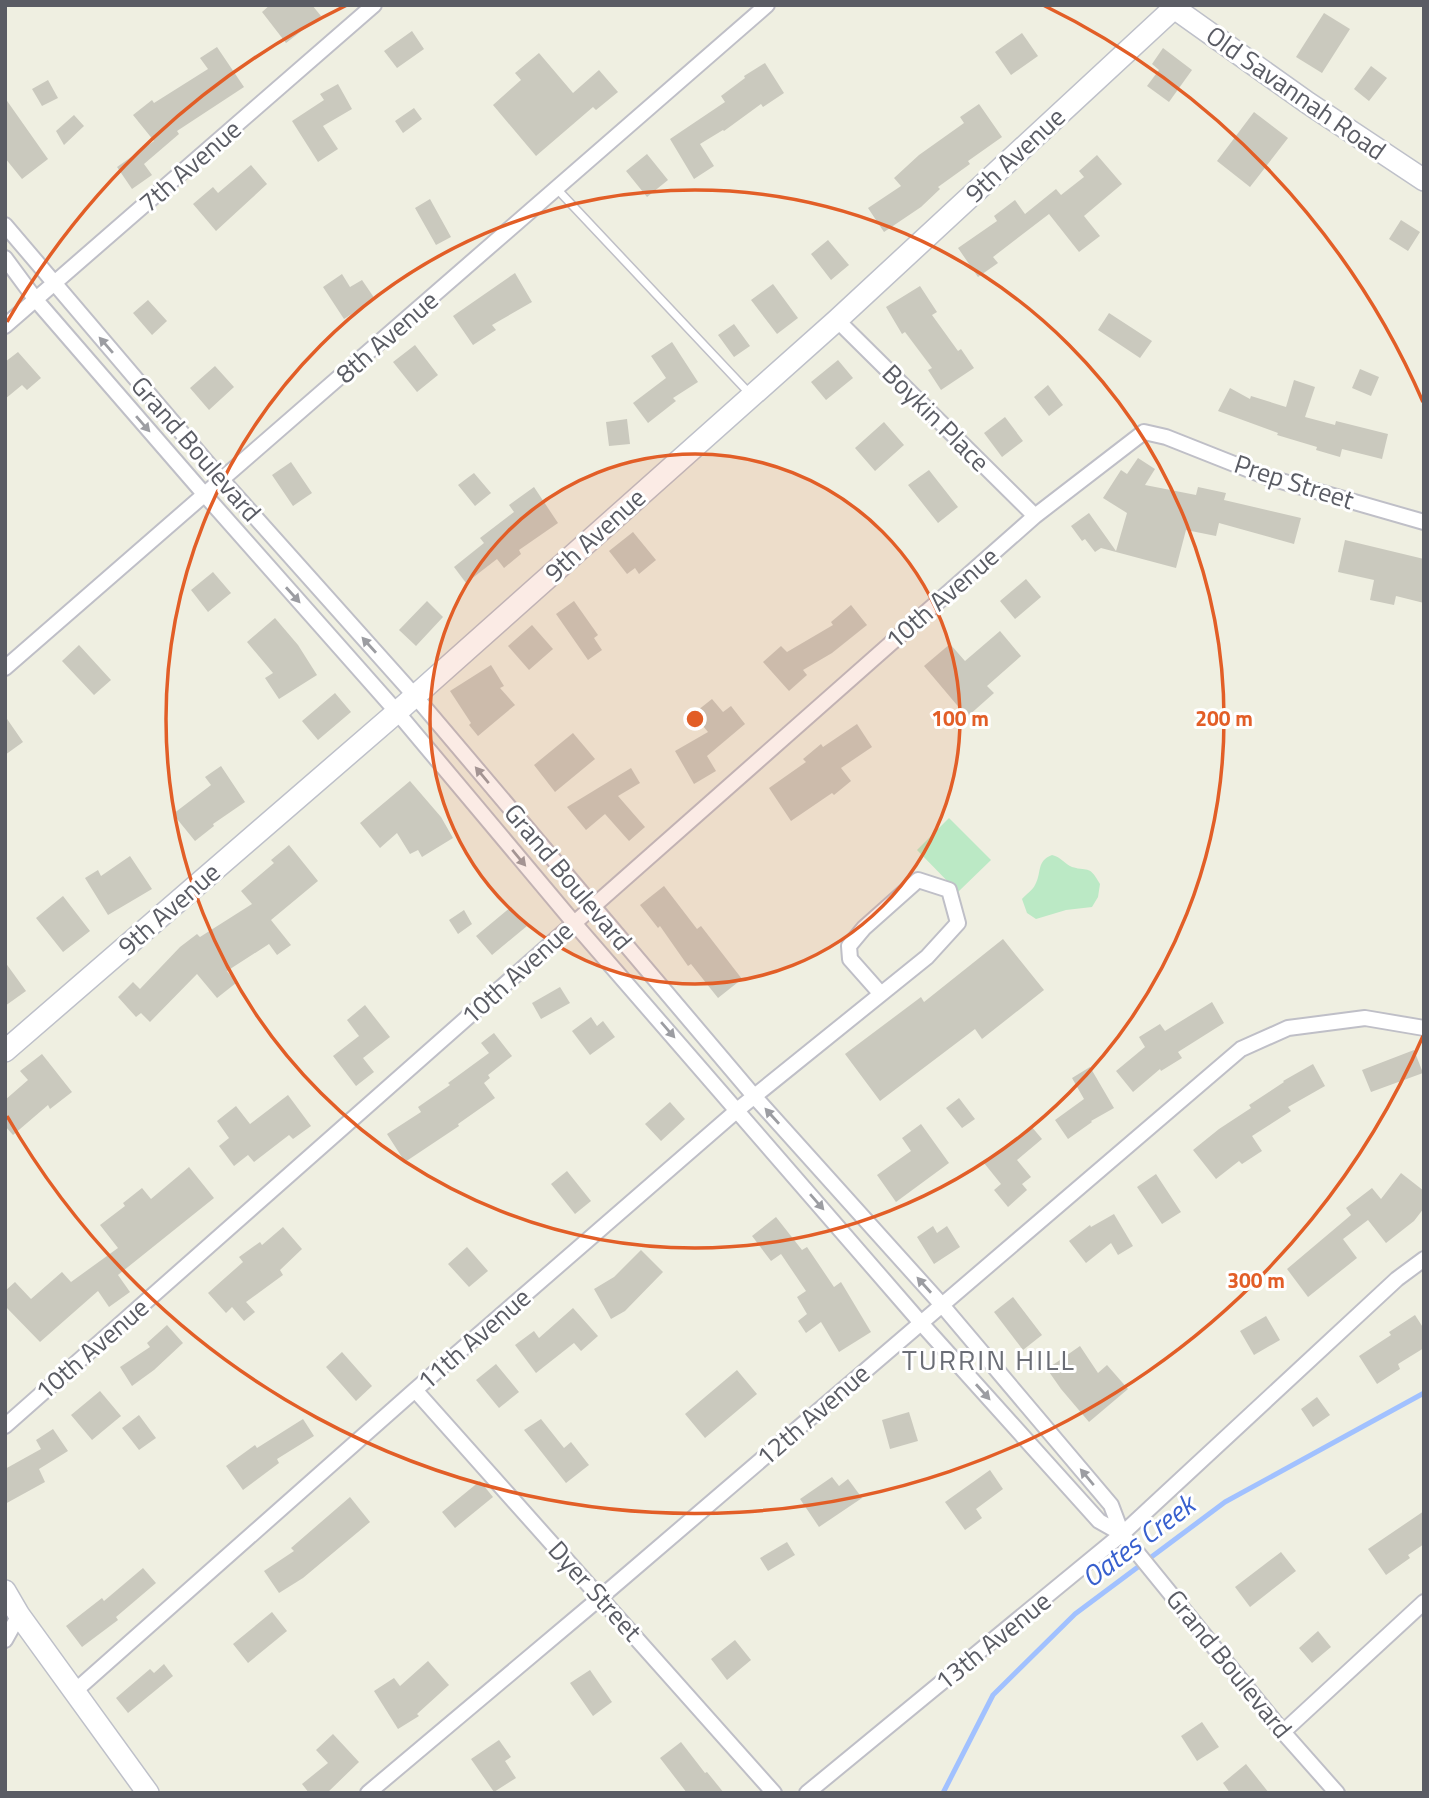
<svg xmlns="http://www.w3.org/2000/svg" width="1429" height="1798" font-family="'Titillium Web',sans-serif">
	<style>
		.green { fill: #bbe9c5 }
		.lines { fill: none; stroke-linecap: round; stroke-linejoin: round }
		.stream { stroke: #a1c1ff; stroke-width: 5 }
		.building { fill: #cac9be }
		.lane-casing { stroke: #bfbfc7; stroke-width: 10 }
		.street-casing { stroke: #bfbfc7; stroke-width: 18 }
		.secondary-casing { stroke: #bec0c9; stroke-width: 24 }
		.lane { stroke: #fff; stroke-width: 7 }
		.street { stroke: #fff; stroke-width: 14 }
		.secondary { stroke: #fff; stroke-width: 21 }
		.oneway { fill: #9c9da2 }
		.ring { fill: none; stroke: #e25e27; stroke-width: 3.5 }
		.labels { text-anchor: middle; stroke-width: 6; stroke-linejoin: round; paint-order: stroke }
		.street-label { font-size: 26px; fill: #5a5c64; stroke: #fff }
		.neighbourhood-label { font-size: 28px; letter-spacing: 2px; fill: #6b6e76; stroke: #fff }
		.water-label { font-size: 28px; font-style: italic; fill: #3860ce; stroke: #fff }
		.centre { fill: #e25e27; stroke: #fff; stroke-width: 3.5 }
		.ring-label { font-size: 21px; text-anchor: middle; font-weight: bold; fill: #e25e27; stroke: #fff; stroke-width: 6; stroke-linejoin: round; paint-order: stroke }
	</style>
	<rect width="100%" height="100%" fill="#efefe1"/>
	<path class="green" d="M949 818 991 860 958 892 917 850Z
		M1052 855C1061 857 1065 864 1072 867 1090 872 1089 865 1100 884L1098 897 1092 907 1066 910 1036 919 1027 913 1022 899C1026 894 1033 890 1035 885 1042 873 1036 861 1052 855Z"/>
	<g class="lines">
		<path class="stream" d="M943 1793 993 1695 1075 1614 1225 1502 1424 1393"/>
	</g>
	<path class="building" d="M270 5H312L321 16 286 43 262 12Z
		M1324 13 1350 29 1322 73 1296 57Z
		M412 31 424 49 397 68 384 51Z
		M1022 33 1038 56 1011 75 995 52Z
		M217 47 244 87 177 131 179 134 144 164 152 175 132 189 117 167 154 141 133 115 152 100 154 103 208 69 200 58Z
		M1163 48 1192 70 1169 102 1147 86 1159 70 1152 64Z
		M539 53 573 93 599 70 618 92 596 110 593 107 536 156 493 105 521 80 515 73Z
		M765 63 784 93 763 107 761 104 724 131 723 130 700 144 714 166 694 179 670 139 725 102 721 96 745 78 744 76Z
		M1371 66 1387 78 1369 101 1354 89Z
		M48 80 58 98 42 106 32 89Z
		M338 84 352 109 323 126 338 149 318 162 292 121 324 100 320 94Z
		M5 98 48 159 22 179 5 158Z
		M979 104 1002 137 968 161 970 164 938 187 940 189 921 207 884 232 868 208 901 186 894 178 919 155 964 123 960 117Z
		M414 108 422 119 403 133 395 121Z
		M1254 112 1288 138 1250 187 1217 161Z
		M74 115 84 126 64 145 56 131Z
		M647 154 668 180 647 197 626 171Z
		M1097 155 1122 184 1084 216 1100 236 1079 252 1049 214 993 257 998 263 978 277 958 248 997 221 994 216 1015 200 1025 214 1056 189 1061 195 1084 177 1079 171Z
		M251 165 267 184 216 231 193 204 213 187 218 193Z
		M430 199 451 237 436 245 415 208Z
		M1401 220 1420 232 1408 251 1389 239Z
		M828 240 849 265 831 280 811 254Z
		M515 273 532 302 492 325 496 330 473 345 453 316Z
		M342 274 350 287 362 280 375 299 344 319 323 287Z
		M773 284 798 318 777 334 751 300Z
		M920 286 937 312 932 315 958 351 961 349 974 368 941 390 928 370 932 368 905 332 902 334 886 307Z
		M148 300 167 321 152 335 133 313Z
		M1109 313 1152 341 1140 358 1098 330Z
		M734 324 750 346 734 357 718 335Z
		M672 342 698 382 673 398 676 401 648 423 633 403 666 378 651 356Z
		M415 345 438 375 417 392 393 362Z
		M18 352 41 378 27 390 22 385 5 399V362Z
		M838 360 853 378 826 400 811 382Z
		M215 366 234 387 209 410 190 388Z
		M1360 369 1379 377 1371 396 1352 388Z
		M1294 380 1315 387 1305 417 1335 425 1336 421 1388 434 1382 459 1342 449 1340 457 1316 450 1317 447 1277 435 1278 433 1218 411 1230 388 1250 399 1251 396 1286 407Z
		M1048 385 1063 405 1049 416 1034 397Z
		M1005 417 1023 441 1002 457 984 433Z
		M627 419 630 444 609 446 606 422Z
		M884 422 904 445 875 471 855 448Z
		M1138 458 1155 469 1145 485 1196 495 1198 487 1226 493 1224 500 1301 518 1294 544 1219 523 1216 536 1186 530 1176 568 1101 548 1095 552 1085 539 1082 541 1071 526 1089 513 1116 551 1127 513 1103 498 1121 470 1127 474Z
		M291 462 312 493 293 506 272 475Z
		M929 470 958 507 938 523 908 485Z
		M474 473 491 493 475 506 458 485Z
		M534 487 558 523 519 550 521 554 504 568 497 559 466 583 454 567 484 543 480 538 514 512 509 505Z
		M633 532 656 560 639 574 635 568 627 574 609 551Z
		M1345 540 1424 559V603L1396 596 1394 605 1370 600 1374 580 1338 572Z
		M213 572 231 593 208 612 191 590Z
		M1026 579 1041 597 1015 619 1000 601Z
		M427 601 443 617 416 646 399 630Z
		M574 601 598 635 594 638 602 650 588 660 556 614Z
		M851 605 867 625 832 653 803 670 807 675 789 691 763 662 781 646 787 652 833 625 831 622Z
		M275 618 298 645 317 675 279 699 265 678 273 673 247 642Z
		M532 625 553 649 529 670 508 646Z
		M1000 631 1021 656 987 686 994 693 967 717 924 666 950 644 965 661Z
		M79 645 111 680 94 695 62 661Z
		M491 665 504 686 500 688 515 705 478 736 469 725 471 723 450 691Z
		M335 693 351 712 318 740 302 721Z
		M712 699 723 712 731 706 745 724 707 756 716 771 694 784 675 751 708 732 693 714Z
		M5 716 23 742 5 755Z
		M857 724 872 747 841 768 851 781 834 795 832 793 791 821 769 788 806 762 803 759 821 744 823 747Z
		M573 733 595 759 555 792 534 765Z
		M221 766 245 802 213 824 214 826 195 841 173 814 211 785 205 777Z
		M631 768 640 783 618 796 645 827 629 841 605 814 586 830 567 807Z
		M410 781 441 817 453 838 422 857 418 850 410 854 397 833 380 848 360 823Z
		M289 845 318 881 271 920 291 945 277 955 269 944 227 971 236 983 217 998 197 974 150 1022 141 1013 136 1017 118 997 133 982 140 989 180 947 197 934 200 937 252 904 241 891 274 863 271 860Z
		M130 856 152 889 108 915 85 878 98 870 101 876Z
		M664 886 697 929 701 926 742 979 718 998 691 964 688 966 660 926 658 928 640 905Z
		M63 896 90 931 63 952 36 918Z
		M511 907 527 926 492 955 476 936Z
		M464 910 472 924 458 934 449 920Z
		M1003 939 1044 990 982 1039 975 1029 880 1101 845 1054 921 997 924 1002Z
		M5 962 26 991 5 1006Z
		M560 987 570 1003 541 1019 532 1003Z
		M1212 1002 1224 1023 1178 1052 1182 1058 1161 1071 1160 1069 1133 1092 1116 1071 1145 1047 1139 1037 1160 1024 1165 1031Z
		M365 1005 390 1037 363 1058 374 1072 356 1086 333 1056 359 1036 347 1020Z
		M591 1017 597 1026 603 1021 615 1037 590 1055 572 1031Z
		M494 1033 512 1056 488 1075 490 1078 484 1083 495 1098 458 1124 459 1126 405 1162 387 1134 421 1112 418 1107 450 1085 448 1083 489 1053 481 1043Z
		M1414 1050 1423 1073 1371 1092 1362 1070Z
		M42 1054 72 1092 50 1109 48 1105 13 1135 5 1126V1100L28 1080 20 1071Z
		M1313 1064 1325 1086 1288 1107 1291 1111 1252 1136 1262 1151 1242 1164 1239 1161 1216 1179 1193 1150 1219 1129 1251 1108 1249 1105 1284 1082 1283 1081Z
		M1090 1067 1114 1108 1091 1121 1092 1122 1068 1139 1055 1120 1084 1099 1072 1078Z
		M288 1095 311 1126 293 1139 289 1135 254 1162 248 1155 234 1166 219 1146 229 1138 217 1121 236 1106 250 1124Z
		M959 1098 975 1119 962 1128 946 1108Z
		M670 1102 685 1119 661 1141 645 1124Z
		M921 1124 949 1163 896 1202 877 1175 911 1151 902 1138Z
		M1031 1126 1042 1139 1017 1160 1031 1177 1022 1184 1027 1190 1008 1207 994 1190 1001 1184 984 1163 1005 1146 1007 1148Z
		M189 1167 214 1198 118 1275 130 1292 109 1307 98 1291 40 1342 5 1306V1291L15 1282 31 1299 62 1272 71 1282 118 1248 100 1225 125 1206 123 1203 142 1188 151 1199Z
		M567 1171 591 1201 575 1214 551 1184Z
		M1401 1173 1424 1191V1208L1414 1221 1386 1243 1368 1220 1343 1239 1357 1258 1308 1297 1287 1269 1351 1215 1346 1208 1372 1188 1381 1199Z
		M1156 1174 1181 1212 1162 1224 1137 1187Z
		M1114 1214 1133 1246 1118 1255 1111 1243 1086 1263 1069 1241 1090 1225 1091 1227Z
		M776 1217 802 1250 807 1247 834 1287 841 1282 871 1332 839 1352 821 1322 806 1333 798 1321 807 1314 797 1297 806 1291 781 1254 771 1261 752 1236Z
		M933 1226 937 1233 947 1226 960 1247 934 1264 917 1237Z
		M283 1227 302 1249 280 1270 283 1275 246 1302 255 1312 244 1321 232 1307 226 1313 208 1293 243 1262 239 1257 260 1242 262 1245Z
		M467 1247 488 1271 469 1287 448 1264Z
		M641 1250 663 1272 625 1311 611 1319 594 1289 614 1277Z
		M1013 1297 1042 1335 1023 1350 994 1312Z
		M573 1308 598 1336 581 1351 574 1343 536 1373 515 1345 534 1331 539 1338Z
		M1415 1315 1424 1329V1348L1398 1364 1400 1369 1377 1384 1359 1356 1391 1335 1389 1332Z
		M1266 1316 1280 1340 1254 1355 1240 1331Z
		M167 1325 183 1343 154 1370 132 1386 120 1367 150 1347 147 1343Z
		M1080 1346 1098 1373 1107 1365 1128 1389 1089 1422 1061 1389 1047 1369Z
		M342 1352 372 1386 356 1401 326 1367Z
		M496 1364 519 1392 499 1408 476 1380Z
		M737 1370 757 1394 705 1438 685 1414Z
		M100 1391 121 1416 92 1440 71 1415Z
		M1317 1397 1330 1415 1313 1427 1301 1409Z
		M909 1412 918 1441 890 1449 882 1420Z
		M139 1415 156 1438 139 1450 122 1428Z
		M303 1419 314 1436 277 1459 279 1463 243 1490 226 1466 255 1445 257 1448Z
		M541 1419 564 1448 571 1442 589 1465 566 1483 524 1430Z
		M53 1429 68 1451 39 1469 45 1482 5 1504V1469L41 1449 36 1440Z
		M990 1470 1003 1489 976 1509 982 1518 965 1530 945 1502Z
		M832 1477 839 1486 848 1479 862 1498 819 1527 800 1499Z
		M480 1481 493 1497 455 1528 442 1512Z
		M350 1497 370 1522 303 1578 279 1593 264 1571 294 1551 291 1548Z
		M1424 1511V1544L1408 1555 1410 1558 1386 1575 1368 1549Z
		M787 1542 795 1555 768 1571 760 1558Z
		M1281 1552 1296 1571 1250 1607 1235 1587Z
		M143 1568 156 1583 116 1617 118 1620 82 1647 66 1626 102 1598 104 1601Z
		M272 1612 287 1631 248 1663 233 1644Z
		M1318 1631 1331 1647 1312 1663 1299 1648Z
		M735 1640 751 1660 727 1680 711 1659Z
		M428 1661 449 1685 417 1714 419 1716 398 1729 374 1691 394 1678 400 1686Z
		M164 1664 173 1676 128 1713 116 1698 150 1669 154 1673Z
		M590 1670 612 1702 593 1716 570 1683Z
		M1202 1722 1219 1747 1197 1761 1181 1736Z
		M333 1734 359 1762 327 1793H309L302 1784 328 1763 316 1750Z
		M499 1740 511 1757 505 1761 516 1778 494 1792 471 1759Z
		M681 1742 705 1773 707 1772 724 1793H687L660 1758Z
		M1246 1764 1269 1793H1230L1223 1783Z"/>
	<g class="lines">
		<defs>
			<path id="lane" d="M557 189 751 395"/>
			<path id="street" d="M5 225 222 480 415 696 754 1096 942 1305 1111 1505 1122 1534 1283 1732 1337 1793
				M5 258 36 300 205 495 397 712 574 923 921 1323 1099 1521 1122 1534
				M837 320 1035 516
				M5 326 374 5
				M5 668 767 5
				M415 1390 774 1793
				M5 1426 1035 516 1144 432 1166 437 1267 477 1424 522
				M5 1640 19 1615
				M75 1691 415 1390 741 1107 927 957 958 923 949 890 918 880 864 928 849 946 850 959 881 994
				M1283 1732 1424 1602
				M368 1793 601 1597 1241 1049 1288 1028 1365 1018 1424 1028
				M807 1793 1122 1534 1397 1279 1424 1259"/>
			<path id="secondary" d="M1170 5 1308 103 1424 180
				M5 1051 397 712 837 320 1174 8
				M5 1591 19 1615 148 1793"/>
		</defs>
		<use href="#lane" class="lane-casing"/>
		<use href="#street" class="street-casing"/>
		<use href="#secondary" class="secondary-casing"/>
		<use href="#lane" class="lane"/>
		<use href="#street" class="street"/>
		<use href="#secondary" class="secondary"/>
	</g>
	<defs><path id="oneway-solid" d="M-6-.8H1V-3.2L6.5 0L1 3.2V.8H-6Z" transform="scale(1.75)"/></defs>
	<g class="oneway">
		<use href="#oneway-solid" transform="translate(106 345) rotate(-131)"/>
		<use href="#oneway-solid" transform="translate(143 424) rotate(49)"/>
		<use href="#oneway-solid" transform="translate(293 595) rotate(48)"/>
		<use href="#oneway-solid" transform="translate(369 645) rotate(-132)"/>
		<use href="#oneway-solid" transform="translate(482 775) rotate(-130)"/>
		<use href="#oneway-solid" transform="translate(519 858) rotate(50)"/>
		<use href="#oneway-solid" transform="translate(668 1030) rotate(49)"/>
		<use href="#oneway-solid" transform="translate(772 1116) rotate(-132)"/>
		<use href="#oneway-solid" transform="translate(817 1202) rotate(49)"/>
		<use href="#oneway-solid" transform="translate(924 1285) rotate(-132)"/>
		<use href="#oneway-solid" transform="translate(983 1392) rotate(48)"/>
		<use href="#oneway-solid" transform="translate(1087 1477) rotate(-130)"/>
	</g>
	<circle cx="695" cy="719" r="265" fill="#e25e27" fill-opacity=".12"/>
	<g class="ring">
		<circle cx="695" cy="719" r="265"/>
		<circle cx="695" cy="719" r="529"/>
		<path d="M1423 1036A794 794 0 0 1 7 1116M7 322A794 794 0 0 1 347 5M1043 5A794 794 0 0 1 1423 402"/>
	</g>
	<g class="labels">
		<g class="street-label">
			<text transform="translate(1296 93) rotate(35)" y="9">Old Savannah Road</text>
			<text transform="translate(1015 155) rotate(-43)" y="9">9th Avenue</text>
			<text transform="translate(190 166) rotate(-41)" y="9">7th Avenue</text>
			<text transform="translate(387 337) rotate(-41)" y="9">8th Avenue</text>
			<text transform="translate(936 418) rotate(45)" y="9">Boykin Place</text>
			<text transform="translate(196 449) rotate(49)" y="9">Grand Boulevard</text>
			<text transform="translate(1294 482) rotate(18)" y="9">Prep Street</text>
			<text transform="translate(595 535) rotate(-42)" y="9">9th Avenue</text>
			<text transform="translate(942 598) rotate(-41)" y="9">10th Avenue</text>
			<text transform="translate(568 877) rotate(50)" y="9">Grand Boulevard</text>
			<text transform="translate(169 909) rotate(-41)" y="9">9th Avenue</text>
			<text transform="translate(517 973) rotate(-42)" y="9">10th Avenue</text>
			<text transform="translate(474 1339) rotate(-41)" y="9">11th Avenue</text>
			<text transform="translate(92 1349) rotate(-41)" y="9">10th Avenue</text>
			<text transform="translate(813 1415) rotate(-41)" y="9">12th Avenue</text>
			<text transform="translate(595 1591) rotate(48)" y="9">Dyer Street</text>
			<text transform="translate(993 1641) rotate(-39)" y="9">13th Avenue</text>
			<text transform="translate(1229 1664) rotate(51)" y="9">Grand Boulevard</text>
		</g>
		<g class="neighbourhood-label">
			<text x="989" y="1370">TURRIN HILL</text>
		</g>
		<g class="water-label">
			<text transform="translate(1138 1541) rotate(-37)" y="10">Oates Creek</text>
		</g>
	</g>
	<circle cx="695" cy="719" r="10" class="centre"/>
	<g class="ring-label">
		<text x="960" y="726">100 m</text>
		<text x="1224" y="726">200 m</text>
		<text x="1256" y="1288">300 m</text>
	</g>
	<rect width="1429" height="1798" fill="none" stroke="#5a5c64" stroke-width="14"/>
</svg>
